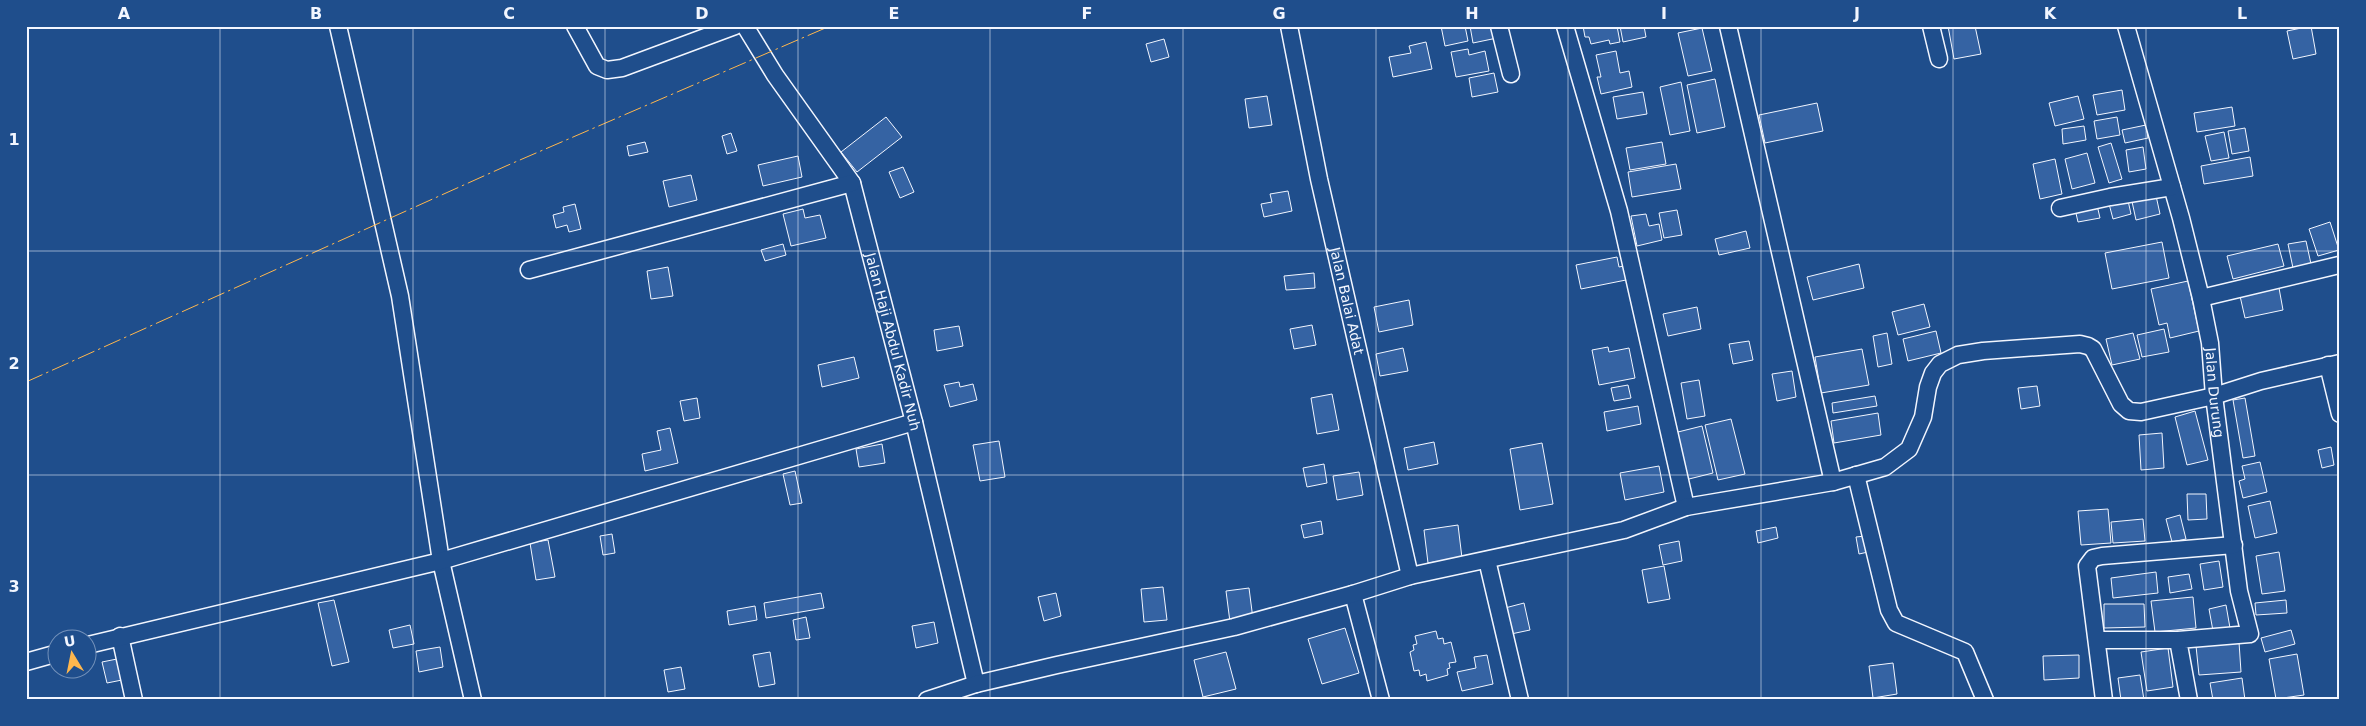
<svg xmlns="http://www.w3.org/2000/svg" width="2366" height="726" font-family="'DejaVu Sans',sans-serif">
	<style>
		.building { fill: #3563a3; stroke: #f2f6ff }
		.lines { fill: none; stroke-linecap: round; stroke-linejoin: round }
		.street-casing { stroke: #f2f6ff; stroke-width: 19 }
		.street { stroke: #1f4e8c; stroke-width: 16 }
		.power { stroke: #ffb74d; stroke-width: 1; stroke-dasharray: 18 4 2.5 4; stroke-linecap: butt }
		.grid { fill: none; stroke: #f2f6ff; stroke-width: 1; stroke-opacity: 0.55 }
		.labels { text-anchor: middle; stroke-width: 4; stroke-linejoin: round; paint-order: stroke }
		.street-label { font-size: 14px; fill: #f2f6ff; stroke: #1f4e8c }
		.neatline { fill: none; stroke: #f2f6ff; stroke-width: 2 }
		.grid-label { font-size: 16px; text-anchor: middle; font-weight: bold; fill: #f2f6ff }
	</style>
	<rect width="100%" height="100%" fill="#1f4e8c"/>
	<path class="building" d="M1441 26H1465L1468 41 1445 46Z
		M1470 26H1495L1497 38 1473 43Z
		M1583 26H1617L1620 42 1610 44 1609 40 1591 44 1589 37H1585Z
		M1620 26H1644L1646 37 1623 42Z
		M1948 26H1975L1981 54 1954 59Z
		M2311 26 2316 54 2293 59 2287 31Z
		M1702 28 1712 71 1688 76 1678 33Z
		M1164 39 1169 57 1151 62 1146 44Z
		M1426 42 1432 69 1393 77 1389 57 1411 53 1409 46Z
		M1468 49 1469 55 1485 51 1489 71 1456 77 1451 52Z
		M1616 51 1620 73 1629 71 1632 87 1601 94 1597 77H1601L1596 55Z
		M1494 73 1498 92 1472 97 1469 78Z
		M1715 79 1725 127 1697 133 1687 85Z
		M1681 82 1690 131 1670 135 1660 87Z
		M2122 90 2125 110 2097 115 2093 95Z
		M1643 92 1647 114 1617 119 1613 97Z
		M1267 96 1272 125 1249 128 1245 99Z
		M2078 96 2084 119 2055 126 2049 103Z
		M1817 103 1823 131 1765 143 1759 115Z
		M2232 107 2235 126 2197 132 2194 113Z
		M886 117 902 137 857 172 841 152Z
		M2117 117 2120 135 2097 139 2094 121Z
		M2146 125 2148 138 2125 143 2122 130Z
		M2084 126 2086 140 2063 144 2062 129Z
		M2245 128 2249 151 2232 154 2228 131Z
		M2224 132 2229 158 2211 161 2205 136Z
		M731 133 737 151 727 154 722 136Z
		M645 142 648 152 629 156 627 146Z
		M1662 142 1666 164 1630 170 1626 148Z
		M2111 143 2122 179 2109 183 2098 147Z
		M2143 147 2146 169 2129 172 2126 150Z
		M2087 153 2095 183 2072 189 2065 159Z
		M798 156 802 177 763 186 758 165Z
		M2250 157 2253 176 2204 184 2201 166Z
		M2055 159 2062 194 2040 199 2033 164Z
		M1676 164 1681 189 1632 197 1628 172Z
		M903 167 914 192 900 198 889 172Z
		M691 175 697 200 669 207 663 181Z
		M1288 191 1292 211 1264 217 1261 204 1272 202 1270 194Z
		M2155 191 2160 214 2136 220 2131 197Z
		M2127 196 2131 214 2113 219 2108 200Z
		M575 204 581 229 569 232 567 225 556 228 553 215 564 212 563 207Z
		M2097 205 2100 218 2078 222 2075 209Z
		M803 209 805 218 820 215 826 238 791 246 783 214Z
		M1677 210 1682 235 1664 238 1659 213Z
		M1646 214 1649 226 1659 224 1662 240 1637 246 1631 216Z
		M2330 222 2339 250 2318 256 2309 229Z
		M1746 231 1750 248 1719 255 1715 239Z
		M2306 241 2311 264 2293 268 2288 244Z
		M2162 242 2169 278 2112 289 2105 253Z
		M783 244 786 255 765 261 761 250Z
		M2278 244 2284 266 2233 279 2227 256Z
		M1617 257 1619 267 1628 265 1631 279 1581 289 1576 265Z
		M1859 264 1864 288 1813 300 1807 277Z
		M668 267 673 296 651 299 647 271Z
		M1314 273 1315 288 1286 290 1284 276Z
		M2188 281 2199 331 2170 338 2167 323 2159 325 2151 289Z
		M2279 288 2283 310 2245 318 2240 296Z
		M1409 300 1413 325 1379 332 1374 307Z
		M1924 304 1930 327 1898 335 1892 312Z
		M1697 307 1701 329 1668 336 1663 314Z
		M1312 325 1316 345 1294 349 1290 329Z
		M959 326 963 346 937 351 934 330Z
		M2164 329 2169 352 2142 357 2137 335Z
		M1936 331 1941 353 1908 361 1903 339Z
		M1887 333 1892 364 1878 367 1873 336Z
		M2133 333 2140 359 2112 365 2106 339Z
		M1749 341 1753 360 1733 364 1729 344Z
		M1608 347 1609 352 1629 348 1635 378 1599 385 1592 350Z
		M1403 348 1408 371 1380 376 1376 354Z
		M1862 349 1869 385 1821 393 1815 357Z
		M854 357 859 378 822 387 818 365Z
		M1792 371 1796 397 1777 401 1772 374Z
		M1699 380 1705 416 1687 419 1681 383Z
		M959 382 960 387 973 384 977 400 950 407 944 385Z
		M1628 385 1631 398 1614 401 1611 388Z
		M2037 386 2040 406 2021 409 2018 388Z
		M1332 394 1339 430 1317 434 1311 398Z
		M1875 396 1877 406 1833 413 1832 403Z
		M697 398 700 418 684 421 680 401Z
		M2245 398 2255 456 2243 458 2233 400Z
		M1638 406 1641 424 1607 431 1604 412Z
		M2195 411 2208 460 2187 465 2175 417Z
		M1878 413 1881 435 1834 443 1831 421Z
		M1731 419 1745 474 1718 480 1705 425Z
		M1702 426 1713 473 1685 480 1674 433Z
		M670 428 678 463 645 471 642 454 661 450 657 431Z
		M2162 433 2164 468 2141 470 2139 435Z
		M999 441 1005 477 980 481 973 445Z
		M1434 442 1438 464 1408 470 1404 448Z
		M1542 443 1553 504 1520 510 1510 449Z
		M882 444 885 463 859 467 856 449Z
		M2331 447 2334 465 2322 468 2318 450Z
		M2260 462 2267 492 2243 498 2239 481 2245 479 2242 466Z
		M1324 464 1327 483 1307 487 1303 468Z
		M1659 466 1664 492 1625 500 1620 473Z
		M795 471 802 503 790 505 783 474Z
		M1359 472 1363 495 1337 500 1333 476Z
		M2187 494H2206L2207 519 2188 520Z
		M2270 501 2277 533 2255 538 2248 506Z
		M2108 509 2111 543 2081 545 2078 511Z
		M2180 515 2186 539 2172 542 2166 519Z
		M2143 519 2145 541 2113 543 2111 522Z
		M1321 521 1323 534 1304 538 1301 525Z
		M1458 525 1462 558 1428 563 1424 530Z
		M1776 527 1778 538 1758 543 1756 531Z
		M612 534 615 553 603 555 600 536Z
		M1865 536 1868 552 1859 554 1856 537Z
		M548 540 555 577 536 580 530 543Z
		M1679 541 1682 561 1663 565 1659 545Z
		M2279 552 2285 591 2262 594 2256 556Z
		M2219 561 2223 587 2204 590 2200 564Z
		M1664 566 1670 599 1648 603 1642 570Z
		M2156 572 2158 593 2113 598 2111 578Z
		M2189 574 2192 589 2170 593 2168 577Z
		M1163 587 1167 620 1144 622 1141 589Z
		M1249 588 1253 619 1230 622 1226 591Z
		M821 593 824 608 766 618 764 603Z
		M1056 593 1061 616 1044 621 1038 597Z
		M2193 597 2196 628 2155 632 2151 601Z
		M334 600 349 662 332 666 318 603Z
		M2286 600 2287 613 2256 615 2255 603Z
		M1524 603 1530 630 1511 634 1505 608Z
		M2104 604H2144L2145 627 2104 628Z
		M2226 605 2230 628 2213 631 2209 609Z
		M755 606 757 620 729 625 727 611Z
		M806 617 810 638 796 640 793 620Z
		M934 622 938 643 916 648 912 626Z
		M410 625 414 644 393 648 389 630Z
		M1345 628 1359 673 1322 684 1308 639Z
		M2291 630 2295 644 2265 652 2261 638Z
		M1436 631 1438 639 1443 638 1444 644 1451 642 1456 662 1449 663 1450 668 1447 669 1448 675 1427 681 1426 674 1420 676 1419 670 1414 671 1410 652 1414 650 1413 645 1417 644 1415 636Z
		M2239 642 2241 672 2199 675 2196 646Z
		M440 647 443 667 419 672 416 651Z
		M2168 648 2173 687 2147 691 2141 652Z
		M770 652 775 684 759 687 753 655Z
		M1226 652 1236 689 1203 697 1194 660Z
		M2297 654 2304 695 2276 699 2269 659Z
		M1487 655 1493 684 1462 691 1457 672 1476 668 1474 657Z
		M2079 655V678L2044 680 2043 656Z
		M122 658 127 679 107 683 102 662Z
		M1893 663 1897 694 1873 698 1869 666Z
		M681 667 685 689 668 692 664 670Z
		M2140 675 2144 700H2121L2118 678Z
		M2242 678 2245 700H2213L2210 683Z"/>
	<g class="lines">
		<defs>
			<g id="street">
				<path d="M338 26 400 296 441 561 473 700"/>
				<path d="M575 26 597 66 607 70 622 68 735 26"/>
				<path id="s1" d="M745 26 775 75 852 183 914 422 976 684"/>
				<path id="s2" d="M1289 26 1319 179 1410 576"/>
				<path d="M1499 26 1511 74"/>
				<path d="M1565 26 1619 211 1686 507"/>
				<path d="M1728 26 1833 482"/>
				<path d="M1931 26 1939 59"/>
				<path id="s3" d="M2126 26 2181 218 2201 298 2210 343 2214 396 2239 591 2250 634 2178 640 2189 700"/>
				<path d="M2060 208 2110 197 2172 187"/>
				<path d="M529 270 852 183"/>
				<path d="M2201 298 2339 265"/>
				<path d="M2328 365 2340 414"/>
				<path d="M1856 475 1889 610 1896 623 1965 652 1985 700"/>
				<path d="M1487 560 1520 700"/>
				<path d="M1353 594 1381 700"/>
				<path d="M120 636 134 700"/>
				<path d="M2097 640H2178"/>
				<path d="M88 645 441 561 914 422"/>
				<path d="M26 662 58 653"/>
				<path d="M927 700 976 684 1057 665 1234 627 1353 594 1410 576 1624 530 1686 507 1833 482 1885 467 1909 449 1923 417 1928 387 1933 373 1940 364 1958 355 1983 351 2080 344 2088 346 2093 349 2121 404 2129 411 2141 412 2214 396 2261 381 2340 363"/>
				<path d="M2104 700 2087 566 2093 558 2102 556 2234 545"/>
			</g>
		</defs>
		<use href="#street" class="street-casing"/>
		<use href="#street" class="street"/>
		<path class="power" d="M26 382 506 166 830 26"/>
	</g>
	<path class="grid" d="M220 26V700M413 26V700M605 26V700M798 26V700M990 26V700M1183 26V700M1376 26V700M1568 26V700M1761 26V700M1953 26V700M2146 26V700M26 251H2340M26 475H2340"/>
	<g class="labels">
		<g class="street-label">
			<text dy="5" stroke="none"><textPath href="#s2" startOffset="281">Jalan Balai Adat</textPath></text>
			<text dy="5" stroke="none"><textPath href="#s1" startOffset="354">Jalan Haji Abdul Kadir Nuh</textPath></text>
			<text dy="5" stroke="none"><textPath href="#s3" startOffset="378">Jalan Durung</textPath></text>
		</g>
	</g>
	<rect width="2366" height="726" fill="none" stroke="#1f4e8c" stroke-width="55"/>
	<g transform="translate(72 654) rotate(350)"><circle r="24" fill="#1f4e8c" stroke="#7391ba"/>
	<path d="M0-4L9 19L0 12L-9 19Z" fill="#ffb74d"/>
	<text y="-8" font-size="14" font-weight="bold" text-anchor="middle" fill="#f2f6ff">U</text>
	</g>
	<rect x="28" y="28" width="2310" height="670" class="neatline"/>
	<g class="grid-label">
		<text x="124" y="19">A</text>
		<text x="316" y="19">B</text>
		<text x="509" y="19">C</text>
		<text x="702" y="19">D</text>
		<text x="894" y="19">E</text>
		<text x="1087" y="19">F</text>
		<text x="1279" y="19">G</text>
		<text x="1472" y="19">H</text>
		<text x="1664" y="19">I</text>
		<text x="1857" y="19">J</text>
		<text x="2050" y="19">K</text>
		<text x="2242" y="19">L</text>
		<text x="14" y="145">1</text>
		<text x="14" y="369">2</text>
		<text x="14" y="592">3</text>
	</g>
</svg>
